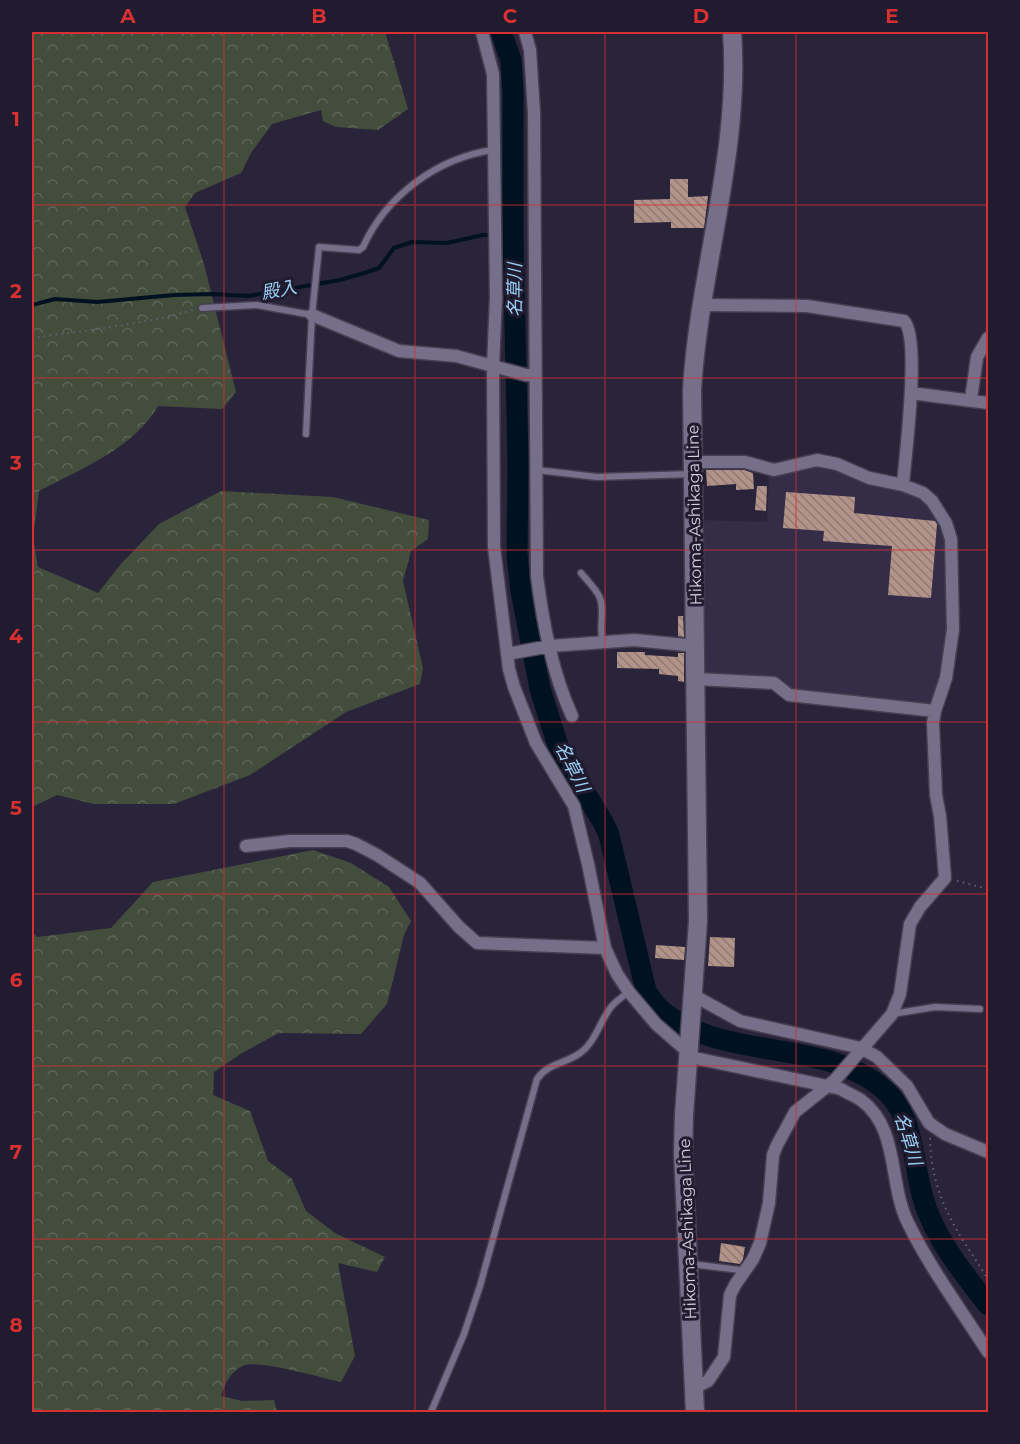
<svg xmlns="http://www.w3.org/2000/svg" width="1020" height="1444" font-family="Montserrat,'Noto Sans JP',sans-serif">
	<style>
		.built { fill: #352d48 }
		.forest { fill: url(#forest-crowns) }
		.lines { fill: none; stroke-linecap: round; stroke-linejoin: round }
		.stream { stroke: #001222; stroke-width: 4 }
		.river { stroke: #001222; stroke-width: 21 }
		.building { fill: url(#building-back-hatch) }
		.lane-casing { stroke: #453f51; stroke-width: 9 }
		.street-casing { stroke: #453f51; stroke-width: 15 }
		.secondary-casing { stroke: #453f51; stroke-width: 21 }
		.path { stroke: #666174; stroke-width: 2; stroke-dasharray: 1.5 4.5; stroke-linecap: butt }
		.lane { stroke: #766f89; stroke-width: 6 }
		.street { stroke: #766f89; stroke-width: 12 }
		.secondary { stroke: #766f89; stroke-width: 18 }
		.grid { fill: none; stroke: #d63031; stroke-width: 1.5; stroke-opacity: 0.55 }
		.labels { text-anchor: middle; stroke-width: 6; stroke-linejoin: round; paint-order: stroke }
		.street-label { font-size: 16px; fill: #d2cfdd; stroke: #211b2f }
		.water-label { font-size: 18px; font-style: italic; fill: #99d0f5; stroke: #211b2f }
		.neatline { fill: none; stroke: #d63031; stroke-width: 2 }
		.grid-label { font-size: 20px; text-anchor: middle; font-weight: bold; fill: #d63031 }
	</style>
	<defs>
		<pattern id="forest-crowns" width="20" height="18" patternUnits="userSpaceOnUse" patternTransform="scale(1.5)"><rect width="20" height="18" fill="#434d3c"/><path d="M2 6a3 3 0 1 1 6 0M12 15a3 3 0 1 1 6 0" fill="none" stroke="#5d6658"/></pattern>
		<pattern id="building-back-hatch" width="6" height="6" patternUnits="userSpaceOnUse" patternTransform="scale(1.5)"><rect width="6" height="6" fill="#b29389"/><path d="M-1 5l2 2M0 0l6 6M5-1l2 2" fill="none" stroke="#907a74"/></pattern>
	</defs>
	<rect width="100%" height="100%" fill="#2a243a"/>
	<path class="built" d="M816 465 905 489 920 497 935 512 946 539V635L935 699 925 705 791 690 775 678 707 673 702 669 699 520 767 522 769 477Z"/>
	<path class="forest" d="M32 32H385L408 109 378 130 336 127 323 121 321 110 272 124 251 153 241 173 195 193 185 207 204 264 236 392 222 409 158 406C134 448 81 469 39 491L33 538 38 567 98 593 121 564 159 524 221 491 333 497 429 520 428 539 411 551 403 581 423 668 420 684 346 712 250 775 174 804H94L57 795 32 807Z
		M313 850 351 863 389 887 411 921 404 935 387 1004 361 1034 279 1033 242 1053 214 1072 213 1095 250 1111 268 1161 292 1179 306 1211 335 1233 385 1257 377 1272 338 1263 355 1356 341 1382C323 1378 260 1360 245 1365 231 1370 225 1383 221 1396L242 1401 274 1400 277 1412H32V932L37 937 111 928 153 882Z"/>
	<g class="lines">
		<path class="stream" d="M32 305 55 299 97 302 174 295 213 294 248 296 340 280 361 274 379 268 394 248 412 242 447 243 483 235H513"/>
		<path class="river" d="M501 32 511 60 513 93V235L518 463 517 555 521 591 540 689 560 752 603 822 609 835 646 991C650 997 654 1004 660 1009 721 1062 817 1037 880 1086 920 1117 910 1172 929 1215 943 1249 966 1276 988 1305"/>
	</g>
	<path class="building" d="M670 179H688V197L708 196 704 228H671V222L634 223V200L670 199Z
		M706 470H744L753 473 754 489 736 490V484L707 486Z
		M757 486H767L766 511 755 510Z
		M786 492 855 497 854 513 935 521 937 524 931 598 888 595 892 546 823 541 824 531 783 528Z
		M678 616H683L684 637 678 636Z
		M617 652H645V655L678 657V653H684V682L678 681V676L659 674V669L617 668Z
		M710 937 735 938 734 967 708 966Z
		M656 945 685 947 684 960 655 958Z
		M721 1243 745 1247 743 1259 740 1264 719 1261Z"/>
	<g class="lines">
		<defs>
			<path id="lane" d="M202 308 257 305 312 315
				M306 434 312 315 319 247 359 250 363 247C386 196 437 158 493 150
				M537 470 597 477 692 474
				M581 573C587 580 595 588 599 596 606 609 598 627 603 643
				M892 1014 935 1007 980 1009
				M691 1264 740 1270 743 1273
				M431 1412 464 1334 480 1286 537 1079C548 1063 565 1064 580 1053 595 1043 600 1021 611 1007 616 1001 622 997 629 992"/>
			<path id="street" d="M482 32 493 74 496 297 493 366 494 547 509 669 514 687 536 743 574 806 588 864 605 948 617 974 629 992 656 1024 695 1058 841 1089C847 1093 855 1096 861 1100 900 1129 888 1183 908 1223 930 1268 961 1310 988 1352
				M525 32 530 50 534 113 537 576C543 623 552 672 572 716
				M702 305 807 306 904 321C921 338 905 457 903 485
				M312 315 399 351 456 356 526 375H535
				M911 393 988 403
				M971 399 977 357 988 338
				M693 462H745L774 470 817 460 837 464 869 478 903 485 923 493 932 501 946 523 951 539 953 629 946 678 935 711 933 723 936 795 940 816 945 878 920 907 910 924 900 994 892 1014 835 1080 795 1112 777 1145 773 1155 769 1203 760 1243 753 1259 735 1285 730 1295 724 1357 708 1381 694 1388
				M507 654 550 646 634 640 696 646
				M697 679 774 683 789 695 935 711
				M246 846 290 841H347L356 844 377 855 420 883 459 927 477 943 605 948
				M693 995 740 1021 861 1048 877 1057 907 1086 929 1123 945 1134 988 1152"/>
			<path id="secondary" d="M695 1412 683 1153 684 1115 698 921 692 390C699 270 741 153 732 32"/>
		</defs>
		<use href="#lane" class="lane-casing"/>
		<use href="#street" class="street-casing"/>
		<use href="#secondary" class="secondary-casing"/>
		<path class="path" d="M32 339C47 335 62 334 78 332 117 326 155 321 193 310
			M957 881 988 889
			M930 1138C932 1200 956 1229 988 1279"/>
		<use href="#lane" class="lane"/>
		<use href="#street" class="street"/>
		<use href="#secondary" class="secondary"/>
	</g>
	<path class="grid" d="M224 32V1412M415 32V1412M605 32V1412M796 32V1412M32 205H988M32 378H988M32 550H988M32 722H988M32 894H988M32 1066H988M32 1239H988"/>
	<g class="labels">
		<g class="street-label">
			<text transform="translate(694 515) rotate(-91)" y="6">Hikoma-Ashikaga Line</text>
			<text transform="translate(687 1229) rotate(-92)" y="6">Hikoma-Ashikaga Line</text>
		</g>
		<g class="water-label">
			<text transform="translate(279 290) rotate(-11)" y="6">殿入</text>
			<text transform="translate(515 290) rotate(-90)" y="6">名草川</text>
			<text transform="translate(572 767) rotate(63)" y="6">名草川</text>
			<text transform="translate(908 1139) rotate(73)" y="6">名草川</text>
		</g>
	</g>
	<rect width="1020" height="1444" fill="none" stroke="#211b2f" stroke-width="66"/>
	<rect x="33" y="33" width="954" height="1378" class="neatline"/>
	<g class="grid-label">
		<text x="128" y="23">A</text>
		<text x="319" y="23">B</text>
		<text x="510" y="23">C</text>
		<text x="701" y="23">D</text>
		<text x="892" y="23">E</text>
		<text x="16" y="126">1</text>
		<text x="16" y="298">2</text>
		<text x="16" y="470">3</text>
		<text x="16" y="643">4</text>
		<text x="16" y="815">5</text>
		<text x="16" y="987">6</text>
		<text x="16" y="1159">7</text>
		<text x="16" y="1332">8</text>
	</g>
</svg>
